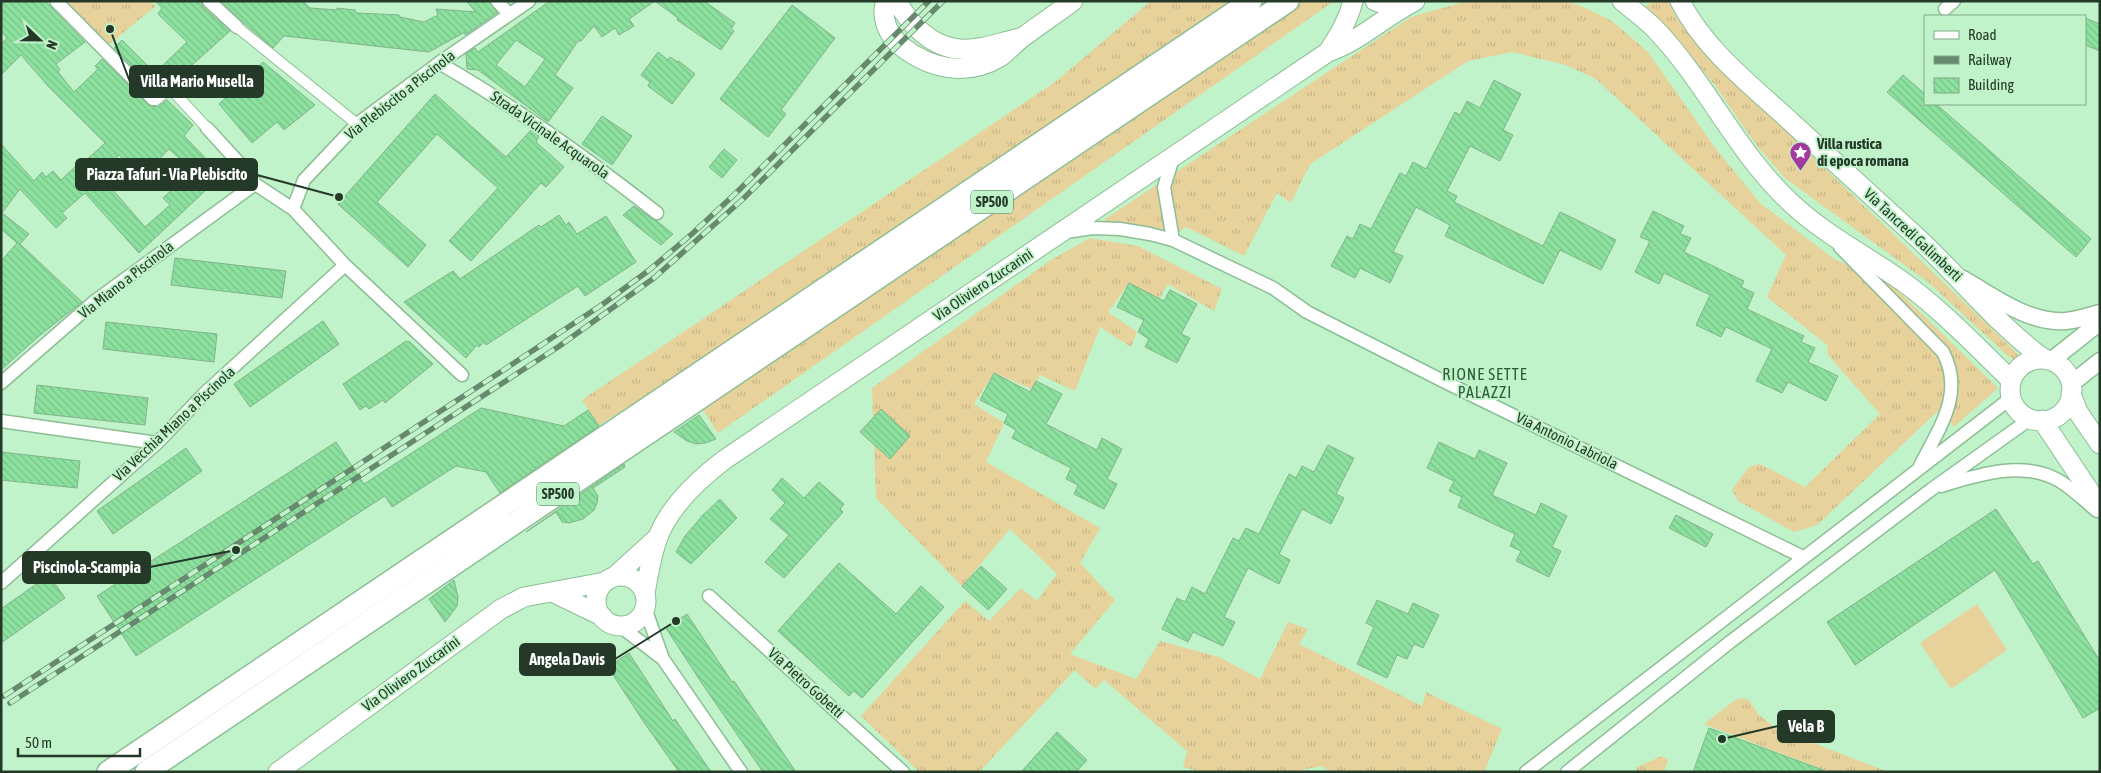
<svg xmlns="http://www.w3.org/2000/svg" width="2101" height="773" font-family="'Asap Condensed',sans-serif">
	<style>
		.grass { fill: url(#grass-tufts) }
		.pitch { fill: #e7d29b }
		.building { fill: url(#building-back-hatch); stroke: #82b38b; fill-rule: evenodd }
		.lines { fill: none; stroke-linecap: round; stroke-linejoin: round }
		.pedestrian-casing { stroke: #8cbd95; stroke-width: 12 }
		.minor-casing { stroke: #8cbd95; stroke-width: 15 }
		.tertiary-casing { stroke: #8cbd95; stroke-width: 19 }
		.secondary-casing { stroke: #8cbd95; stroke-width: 21 }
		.trunk-casing { stroke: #8cbd95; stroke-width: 24 }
		.pedestrian { stroke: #fff; stroke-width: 10 }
		.minor { stroke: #fff; stroke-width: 12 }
		.tertiary { stroke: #fff; stroke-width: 16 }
		.secondary { stroke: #fff; stroke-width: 19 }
		.trunk { stroke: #fff; stroke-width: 21 }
		.rail-casing { stroke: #67896d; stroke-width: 5.5 }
		.rail { stroke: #c0f3c9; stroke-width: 4; stroke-dasharray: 11; stroke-linecap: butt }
		.labels { text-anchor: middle; stroke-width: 4; stroke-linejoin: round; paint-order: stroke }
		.shield { fill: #c0f3c9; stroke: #537158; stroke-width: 1 }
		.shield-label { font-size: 14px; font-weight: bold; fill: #243928 }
		.street-label { font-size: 15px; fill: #243928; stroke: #c0f3c9 }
		.poi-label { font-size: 15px; font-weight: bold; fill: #243928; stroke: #c0f3c9; text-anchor: start }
		.neighbourhood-label { font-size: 16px; letter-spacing: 1px; fill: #2d5b38; stroke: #c0f3c9 }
		.leader { fill: none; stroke: #243928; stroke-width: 2 }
		.callout-dot { fill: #243928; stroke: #c0f3c9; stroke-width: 2 }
		.callout { fill: #243928; stroke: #243928; stroke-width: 2 }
		.callout-label { font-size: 16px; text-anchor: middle; font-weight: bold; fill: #fff }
	</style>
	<defs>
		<pattern id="grass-tufts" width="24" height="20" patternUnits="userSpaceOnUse" patternTransform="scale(1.25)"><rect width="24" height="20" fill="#e7d29b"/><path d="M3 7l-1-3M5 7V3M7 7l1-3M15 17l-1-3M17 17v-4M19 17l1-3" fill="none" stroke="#c6b586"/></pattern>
		<pattern id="building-back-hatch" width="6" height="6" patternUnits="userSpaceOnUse" patternTransform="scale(1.25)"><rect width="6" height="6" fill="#8ce19f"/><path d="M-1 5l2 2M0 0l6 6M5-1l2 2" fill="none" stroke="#79c289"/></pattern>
	</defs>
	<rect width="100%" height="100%" fill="#c0f3c9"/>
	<path class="grass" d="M65 1H150L156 6 108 45Z
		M1151 1H1334L718 433 680 375 599 425 582 400 1055 82Z
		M1467 1H1565L1581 6 1612 21 1648 52 1716 149 1760 203 1834 259 1890 283 1998 388 1954 427 1940 409 1817 525 1794 532 1738 501 1732 490 1749 467 1760 464 1805 487 1880 414 1828 355 1827 345 1767 297 1786 255 1596 79 1566 65 1512 52 1468 61 1310 164 1291 203 1277 193 1244 256 1186 227 1167 239 1108 229 1105 219 1411 17Z
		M1655 1H1668L1678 20 1711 59 2017 353 2018 357 2014 360 2009 357 1929 283 1786 179 1757 146 1714 84 1673 34 1646 6Z
		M1090 238 1138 246 1222 289 1214 311 1168 284 1159 299 1129 283 1108 312 1137 332 1131 347 1100 327 1075 391 1040 375 1032 389 994 373 974 404 1004 423 986 462 1100 528 1080 563 1115 600 1070 654 1136 679 1160 641 1219 657 1260 679 1288 622 1308 629 1299 644 1422 706 1426 692 1502 729 1484 772H1331L1321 766 1293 772H1202L1183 767 1187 751 1104 680 1095 689 1075 670 979 772H919L861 716 965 601 989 621 1021 588 1037 601 1057 574 1010 529 962 586 876 498 872 388 1051 260Z
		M1743 698 1749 700 1758 714 1775 728 1888 772H1830L1704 724 1735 700Z
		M1662 756 1668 760 1664 772H1636L1637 767Z"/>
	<path class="pitch" d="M1977 604 2007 650 1951 689 1920 643Z"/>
	<path class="building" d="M7 1H45L85 42 56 64 60 70 58 72 74 92 98 69 95 66 102 59 148 105 158 107 167 100 193 125 184 136 222 175 139 253 85 193 62 213 67 218 56 228 20 189 2 213 29 234 20 244 82 302 39 336 1 370V261L17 243 1 229V144L34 181 42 172 46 177 53 171 61 180 78 164 80 166 105 143 48 86 21 55 1 75V44L7 38 1 31V4ZM169 149 193 170 163 198 170 205 145 227 100 175 119 155 142 177Z
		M155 1H201L203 7 230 31 173 82 166 83 156 91 114 48 122 40 155 73 187 42 158 14 162 8Z
		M221 1H303L310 8 337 10V8L355 10 357 13 399 15 400 17 424 22 438 15 436 9 476 12 466 1H489L497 13 465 35V32L429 52 284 36 273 48 245 24Z
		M550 1H704L735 23 731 29 734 31 721 50 677 20 678 18 655 1 629 19 634 26 619 35 615 28 602 37 594 26 581 41H578L555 75 573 88 548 122 478 70 467 69 466 54 475 48 478 52ZM516 40 545 59 525 87 496 65Z
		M792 5 835 38 781 110 786 114 768 137 720 99Z
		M2085 18 2100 24V51L2085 45Z
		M658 52 668 60 670 57 678 62 679 61 695 74 672 104 648 86 650 82 641 75Z
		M263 62 315 105 284 130 277 122 252 143 219 104Z
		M1903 75 1925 94V104H1936L2091 239 2076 257 1887 92Z
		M1494 80 1521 94 1503 130 1513 135 1500 161 1470 146 1447 191 1457 196 1454 202 1543 246 1560 212 1575 219 1616 240 1601 270 1560 250 1543 284 1445 236 1450 225 1416 207 1393 252 1403 256 1390 283 1360 268 1355 278 1331 266 1347 236 1353 239 1360 224 1371 229 1400 173 1406 176 1413 162 1426 169 1455 112 1460 115 1467 101 1480 108Z
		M435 94 506 157 531 130 539 136 536 142 564 167 546 187 541 183 471 261 449 241 498 188 437 134 377 202 426 245 408 267 338 204Z
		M602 116 632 136 612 165 582 144Z
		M724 149 737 160 722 178 709 167Z
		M634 206 652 219 657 221 673 234 661 245 623 215Z
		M1653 211 1684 226 1680 234 1691 238 1684 252 1744 281 1741 287 1754 293 1747 309 1804 336 1801 342 1815 348 1808 362 1838 376 1826 401 1788 382 1782 393 1756 381 1772 349 1726 327 1721 337 1696 325 1710 295 1664 273 1659 284 1635 272 1650 241 1640 237Z
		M559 215 566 225 569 222 577 234 606 216 636 262 585 296 578 286 486 345 484 342 479 347 477 345 466 358 404 302 453 271 460 279 539 225 541 227Z
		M175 258 286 271 282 298 171 285Z
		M1129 283 1164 301 1170 290 1197 304 1181 334 1190 338 1177 363 1145 347 1149 339 1138 332 1144 320 1117 307Z
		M323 321 339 344 250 407 234 384Z
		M106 322 217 334 214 362 103 349Z
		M406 341 410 342 433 364 385 403 383 400 369 409 366 406 360 410 343 384Z
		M994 373 1030 392 1036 381 1062 394 1046 424 1097 450 1102 438 1122 449 1107 479 1117 484 1104 509 1074 494 1078 485 1066 479 1071 468 1012 438 1016 430 1004 423 1008 414 980 400Z
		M37 385 148 398 145 425 34 413Z
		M481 408 564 426 588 410 599 426 500 493 486 472 456 466 392 507 385 496 136 656 97 596 336 442 364 484Z
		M881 409 910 436 890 459 860 432Z
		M699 415 716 439 705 443 696 444 687 441 674 432Z
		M1439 442 1475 459 1479 450 1507 463 1492 495 1536 515 1541 503 1567 516 1552 547 1561 551 1549 577 1516 561 1521 551 1510 546 1515 534 1458 507 1462 497 1449 491 1454 481 1427 468Z
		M1328 445 1354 458 1336 494 1344 498 1331 524 1302 509 1279 554 1290 560 1279 584 1248 568 1224 617 1235 622 1223 646 1193 632 1188 642 1162 629 1177 598 1185 602 1192 587 1205 594 1233 538 1239 541 1246 528 1259 534 1289 474 1296 478 1302 466 1314 472Z
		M186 448 202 471 113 534 97 511Z
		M1 452 80 461 77 488 1 480Z
		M624 464 625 467 593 488 598 496 597 503 594 510 583 519 569 523 562 522 556 512 526 532Z
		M782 478 804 498 819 482 844 504 840 509 843 512 784 578 765 562 789 535 770 519 785 503 772 490Z
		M720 499 737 518 691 564 676 552 685 536 703 515Z
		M1996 509 2033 564 2038 561 2100 661V708L2083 718 1995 570 1855 665 1827 622Z
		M1676 515 1713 534 1706 547 1669 528Z
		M839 563 896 614 921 586 944 607 862 698 854 691 849 696 778 631Z
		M981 566 1007 589 988 610 962 586Z
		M49 575 65 598 1 643V609Z
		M454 580 458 597 457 606 445 622 429 599Z
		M1377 600 1408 614 1413 603 1439 615 1423 648 1414 644 1407 659 1397 655 1387 678 1357 664 1374 627 1366 623Z
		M687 614 732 682 734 681 796 772H763L701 682 666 628Z
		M629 653 673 721 675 719 711 772H679L643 721 608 667Z
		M1709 728 1823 770V772H1693Z
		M1057 732 1087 760 1076 772H1021Z"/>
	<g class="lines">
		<defs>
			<path id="pedestrian" d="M237 27 357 124
				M153 99 156 100 170 88 207 128"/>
			<path id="minor" d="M56 1 153 99
				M209 1 237 27
				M497 1 509 14
				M1945 9 1954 1
				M439 63C516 107 587 158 657 213
				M207 128 251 176 255 184
				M255 184 293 209 345 265 462 375
				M293 209 304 180 357 124 439 63 529 1
				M1066 232 1093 228 1120 229 1150 234 1173 240 1273 288 1307 312 1447 383 1803 557
				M1173 240 1164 187 1174 155
				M1840 247 1943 352C1965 394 1939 428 1920 466
				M1 383 95 301 255 184
				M1 421 157 443
				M1941 486C1977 475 2022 460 2058 480 2072 488 2085 501 2097 511
				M1 583 157 443 205 393 345 265
				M709 596 903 772
				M645 608 663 659 741 772
				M620 626 663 659
				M1526 772 2011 398
				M1567 772 1730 642 1932 489 2030 419"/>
			<path id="tertiary" d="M1963 279C1993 296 2029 324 2066 321 2077 320 2089 316 2100 313
				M2052 360 2100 322
				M2071 384 2100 361"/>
			<path id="secondary" d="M886 1C880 17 888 35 901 46 930 69 967 77 1000 57 1008 51 1015 43 1023 37 1039 25 1056 14 1073 1
				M897 1C909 24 932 47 959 49 979 51 1001 42 1020 38
				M1375 1 1400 9
				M1622 1C1634 11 1647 20 1657 31 1707 84 1737 153 1791 203 1824 234 1865 255 1902 281 1942 310 1976 346 2011 380
				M1680 1C1704 49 1751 85 1790 121 1834 161 1877 201 1921 241 1962 280 1999 326 2044 359
				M1328 52C1339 35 1348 21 1353 1
				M2010 390a31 31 0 1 1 62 0a31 31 0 1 1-62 0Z
				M2071 394 2078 412 2100 444
				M2042 420 2100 507
				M596 601a25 25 0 1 1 50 0a25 25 0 1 1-50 0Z
				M614 577 657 538
				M552 592 602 616
				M645 594C648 576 651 557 657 540 668 507 698 480 724 460L1328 52C1360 41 1385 16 1415 1
				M278 772 501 609 524 597 605 582"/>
			<path id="trunk" d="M108 772 1251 1
				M146 772 1288 1"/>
		</defs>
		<use href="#pedestrian" class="pedestrian-casing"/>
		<use href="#minor" class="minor-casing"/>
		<use href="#tertiary" class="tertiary-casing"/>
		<use href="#secondary" class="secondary-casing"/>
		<use href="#trunk" class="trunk-casing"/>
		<use href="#pedestrian" class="pedestrian"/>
		<use href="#minor" class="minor"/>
		<use href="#tertiary" class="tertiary"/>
		<use href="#secondary" class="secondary"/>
		<use href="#trunk" class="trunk"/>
		<defs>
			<path id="rail" d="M4 696 502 371 603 304 648 271 693 233 736 193 929 1
				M10 703 558 347 654 278 742 200 943 1"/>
		</defs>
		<use href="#rail" class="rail-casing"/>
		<use href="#rail" class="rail"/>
	</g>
	<defs>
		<symbol id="sight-pin" viewBox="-11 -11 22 30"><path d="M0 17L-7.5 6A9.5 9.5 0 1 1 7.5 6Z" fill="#a33b9e" stroke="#c0f3c9"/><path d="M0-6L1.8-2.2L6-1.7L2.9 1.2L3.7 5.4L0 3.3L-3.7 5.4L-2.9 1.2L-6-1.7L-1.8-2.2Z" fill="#fff"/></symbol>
	</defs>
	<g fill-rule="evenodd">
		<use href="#sight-pin" x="1788" y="140" width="25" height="34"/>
	</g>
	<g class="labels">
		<g class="shield">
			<rect x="971" y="190.5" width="42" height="23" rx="4"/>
			<rect x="537" y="482.5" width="42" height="23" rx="4"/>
		</g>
		<g class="shield-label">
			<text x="992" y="207">SP500</text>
			<text x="558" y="499">SP500</text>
		</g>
		<g class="street-label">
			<text transform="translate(400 95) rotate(-38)" y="5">Via Plebiscito a Piscinola</text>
			<text transform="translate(550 135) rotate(35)" y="5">Strada Vicinale Acquarola</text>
			<text transform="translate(1913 235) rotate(43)" y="5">Via Tancredi Galimberti</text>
			<text transform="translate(126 280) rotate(-38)" y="5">Via Miano a Piscinola</text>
			<text transform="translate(983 285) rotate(-34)" y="5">Via Oliviero Zuccarini</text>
			<text transform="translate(174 424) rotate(-43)" y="5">Via Vecchia Miano a Piscinola</text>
			<text transform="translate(1567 441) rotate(26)" y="5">Via Antonio Labriola</text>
			<text transform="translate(411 674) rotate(-36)" y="5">Via Oliviero Zuccarini</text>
			<text transform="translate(806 683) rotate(42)" y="5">Via Pietro Gobetti</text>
		</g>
		<g class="poi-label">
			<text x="1817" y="149">Villa rustica<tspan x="1817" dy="17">di epoca romana</tspan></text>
		</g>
		<g class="neighbourhood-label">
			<text x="1485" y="380">RIONE SETTE<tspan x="1485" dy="18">PALAZZI</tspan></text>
		</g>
	</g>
	<path class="leader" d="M110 29L130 82M339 197L257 175M236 550L150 567M676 621L615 659M1722 739L1778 726"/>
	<g class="callout-dot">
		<circle cx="110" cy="29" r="5"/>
		<circle cx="339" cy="197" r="5"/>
		<circle cx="236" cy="550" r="5"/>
		<circle cx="676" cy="621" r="5"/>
		<circle cx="1722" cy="739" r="5"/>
	</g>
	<g class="callout">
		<rect x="130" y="66" width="133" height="31" rx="5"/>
		<rect x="76" y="159" width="181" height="31" rx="5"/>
		<rect x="23" y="552" width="127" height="31" rx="5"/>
		<rect x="520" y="644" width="95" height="31" rx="5"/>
		<rect x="1778" y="711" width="56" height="31" rx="5"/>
	</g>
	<g class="callout-label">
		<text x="197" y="87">Villa Mario Musella</text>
		<text x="167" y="180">Piazza Tafuri - Via Plebiscito</text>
		<text x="87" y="573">Piscinola-Scampia</text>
		<text x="567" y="665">Angela Davis</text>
		<text x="1806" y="732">Vela B</text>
	</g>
	<rect width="2101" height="773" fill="none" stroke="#243928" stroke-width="5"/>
	<rect x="1924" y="15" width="162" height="90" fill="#c0f3c9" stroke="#82a989"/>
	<rect x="1934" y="31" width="25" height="8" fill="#ffffff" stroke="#82a989"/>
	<text x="1968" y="40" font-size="15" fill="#243928">Road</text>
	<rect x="1934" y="56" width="25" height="8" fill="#67896d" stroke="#82a989"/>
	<text x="1968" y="65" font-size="15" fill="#243928">Railway</text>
	<rect x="1934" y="78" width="25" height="15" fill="url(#building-back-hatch)" stroke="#82a989"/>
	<text x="1968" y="90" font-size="15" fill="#243928">Building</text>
	<g transform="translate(40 40) rotate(112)" stroke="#c0f3c9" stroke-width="4" paint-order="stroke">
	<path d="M0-4L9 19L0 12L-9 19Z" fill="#243928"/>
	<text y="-8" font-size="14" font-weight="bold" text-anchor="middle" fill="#243928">N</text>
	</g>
	<path d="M18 748v8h122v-8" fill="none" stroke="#243928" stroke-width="2.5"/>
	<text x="25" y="748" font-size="15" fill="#243928" stroke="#c0f3c9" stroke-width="4" paint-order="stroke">50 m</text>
</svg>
